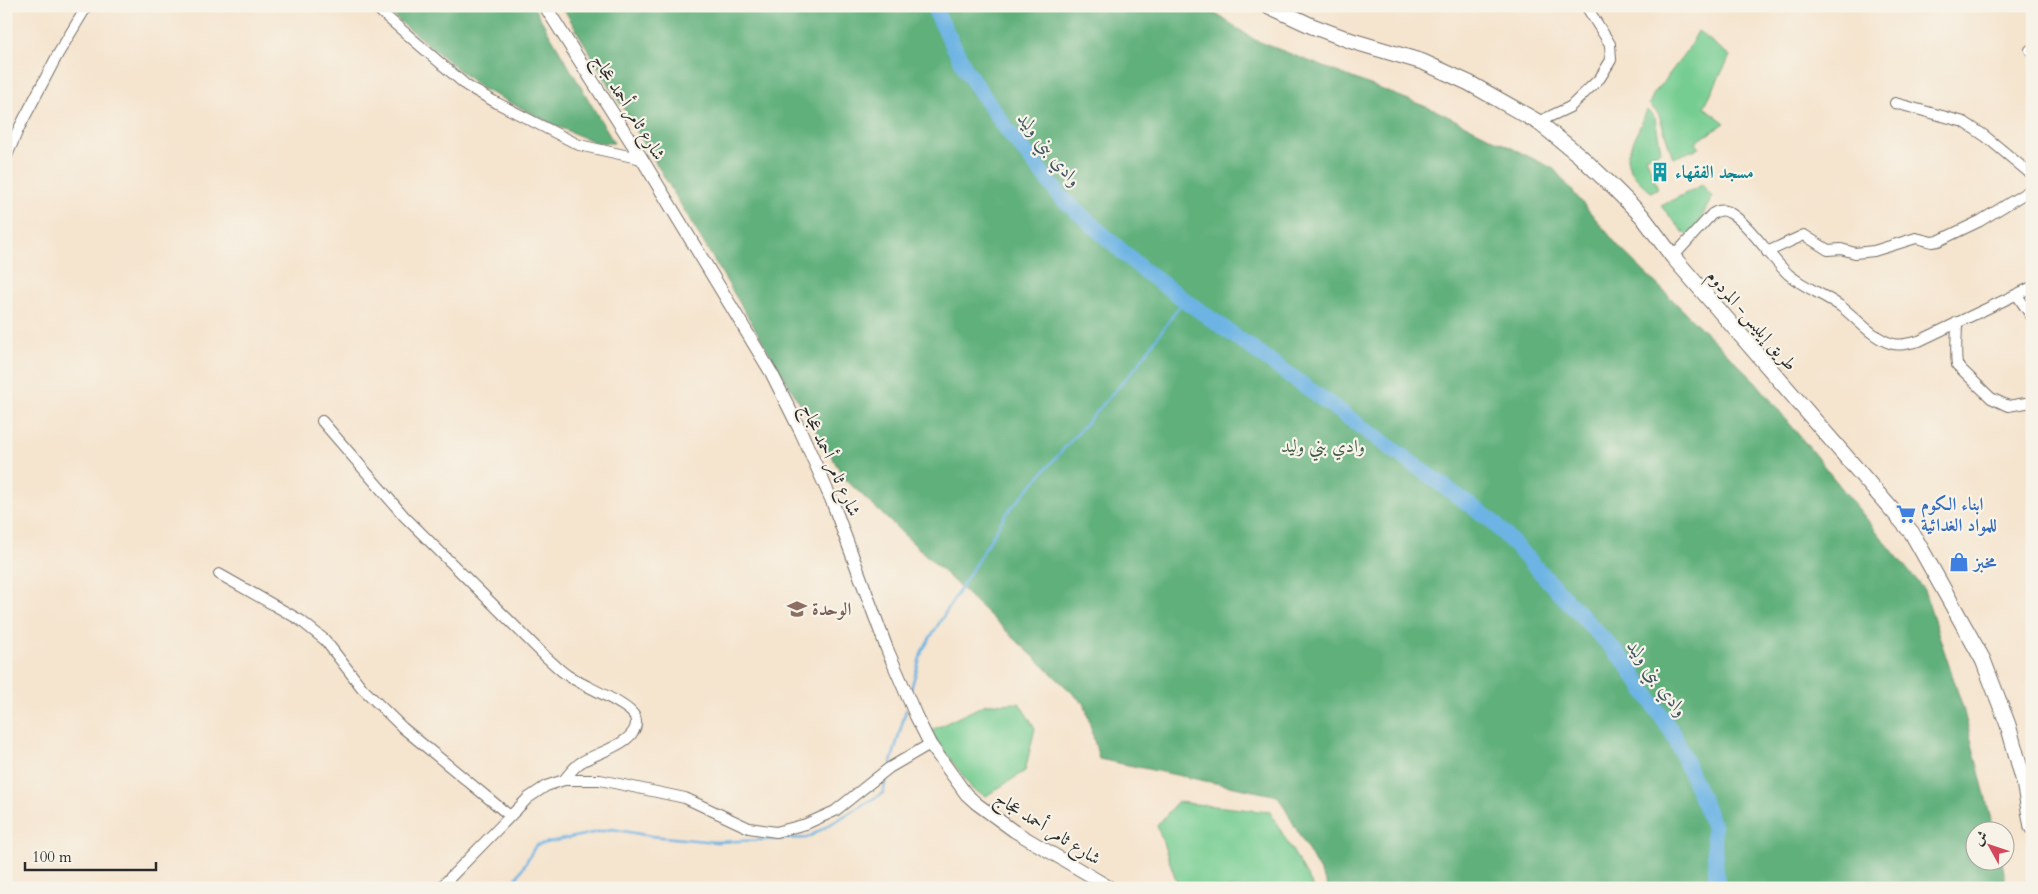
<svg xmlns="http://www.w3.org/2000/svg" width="2038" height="894" font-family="Cardo,Amiri,serif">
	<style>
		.green { fill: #76cd92; stroke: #507c5e }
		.forest { fill: #60b07c; stroke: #466e54 }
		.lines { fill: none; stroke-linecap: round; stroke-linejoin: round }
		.stream { stroke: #6db4e4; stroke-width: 2.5 }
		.river { stroke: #6db4e4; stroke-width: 16 }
		.minor-casing { stroke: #726c64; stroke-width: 12 }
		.major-casing { stroke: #726c64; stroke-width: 14 }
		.highway-casing { stroke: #726c64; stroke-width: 17 }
		.minor { stroke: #fff; stroke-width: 10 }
		.major { stroke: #fff; stroke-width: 12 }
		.highway { stroke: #fff; stroke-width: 15 }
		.labels { text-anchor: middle; stroke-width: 4.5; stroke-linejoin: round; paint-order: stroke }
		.street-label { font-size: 18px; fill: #2b2b2b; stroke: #f7f3e8 }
		.culture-label { font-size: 18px; font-weight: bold; fill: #0d838f; stroke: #f7f3e8; text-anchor: start }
		.park-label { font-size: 18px; fill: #425c4a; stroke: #f7f3e8 }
		.shop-label { font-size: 18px; font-weight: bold; fill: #366cbe; stroke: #f7f3e8; text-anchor: start }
		.education-label { font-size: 18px; font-weight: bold; fill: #785e54; stroke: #f7f3e8; text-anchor: start }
		.water-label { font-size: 19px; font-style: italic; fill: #3f5462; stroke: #f7f3e8 }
	</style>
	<rect width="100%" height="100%" fill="#f7f3e8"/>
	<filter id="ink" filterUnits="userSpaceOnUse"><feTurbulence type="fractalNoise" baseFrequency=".02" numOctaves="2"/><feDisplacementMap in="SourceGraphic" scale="10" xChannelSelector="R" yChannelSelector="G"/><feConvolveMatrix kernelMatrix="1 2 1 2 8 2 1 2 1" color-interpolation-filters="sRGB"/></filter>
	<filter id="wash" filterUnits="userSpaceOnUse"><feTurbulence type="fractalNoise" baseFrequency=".0096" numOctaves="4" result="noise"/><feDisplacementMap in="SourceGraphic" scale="20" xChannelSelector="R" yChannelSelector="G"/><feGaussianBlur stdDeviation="1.12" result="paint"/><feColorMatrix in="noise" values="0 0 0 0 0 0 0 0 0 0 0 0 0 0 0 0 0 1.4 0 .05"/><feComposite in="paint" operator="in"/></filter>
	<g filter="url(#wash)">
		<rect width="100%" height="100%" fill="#f5e4ce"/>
		<path class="green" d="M1698 31 1730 56 1704 107 1725 123 1696 142 1699 148 1673 158 1659 115 1649 104 1653 95 1687 51Z
			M1647 110 1655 118 1661 151 1646 157 1658 188 1651 192C1640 182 1627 172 1627 156Z
			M1702 185 1712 197 1699 223 1689 234H1685L1661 206Z
			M1019 703 1035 728 1025 771 986 796 973 790 930 731 986 704Z
			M1177 802 1270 812 1314 888H1179L1157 826Z"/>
		<path class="forest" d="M384 6H533L614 143H597L561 128 481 88 398 20Z
			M562 6H1204L1255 40 1437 111 1554 169 1620 248 1756 382 1924 590 1963 708 1994 831 1976 832V862H2002L2004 872V888H1329L1278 796 1099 759 1085 705 845 479Z"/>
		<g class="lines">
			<path class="stream" d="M911 689 922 651 1006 514 1136 367 1184 300
				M891 763 906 710
				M511 888 536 845 612 829 651 836 716 842 807 838 883 793 888 773"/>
			<path class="river" d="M933 6 967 72 1008 131 1063 199 1143 270 1491 520 1627 664 1675 737 1713 825 1717 888"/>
		</g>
	</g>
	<g filter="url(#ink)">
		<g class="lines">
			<defs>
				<path id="minor" d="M374 6 467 86 497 103 579 145 642 159
					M2030 50H2032
					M1895 103 1964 122 1985 136 2032 175
					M1538 122 1570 107 1600 78 1611 60 1610 44 1586 6
					M6 158 18 130 58 54 87 6
					M1767 252 1804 235 1828 250 1841 249 1855 253 1874 251 1916 238 1932 242 1938 241 1980 221 2032 189
					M1673 257 1712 214C1718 210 1724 209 1730 213 1748 223 1771 258 1788 274 1804 288 1826 295 1843 308 1858 320 1874 339 1893 344 1901 346 1910 343 1919 341L2032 287
					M2017 295 2032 317
					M1957 322C1957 337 1955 350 1957 365L1991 398 2008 406 2032 402
					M322 421 404 516 546 657C553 663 559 670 567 675 581 685 630 704 635 717 644 742 594 753 580 763 574 767 569 774 564 780
					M219 574 300 620 325 640 362 688 403 728 510 816
					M440 888 528 798 546 786 564 780H600L685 798 749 828 776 832 806 824 835 811 889 768 930 744"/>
				<path id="major" d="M545 6 642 159 772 374 801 432 832 501 887 649 916 716 930 744 966 794 977 804 1014 831 1111 888"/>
				<path id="highway" d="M1269 6 1312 26 1352 41 1423 62 1469 83 1538 122 1579 155 1611 185 1642 216 1673 257 1912 533 1983 660 2008 725 2024 782 2032 827"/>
			</defs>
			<use href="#minor" class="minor-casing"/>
			<use href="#major" class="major-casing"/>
			<use href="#highway" class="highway-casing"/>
			<use href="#minor" class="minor"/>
			<use href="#major" class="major"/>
			<use href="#highway" class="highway"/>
		</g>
	</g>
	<defs>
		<symbol id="building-bare" viewBox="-9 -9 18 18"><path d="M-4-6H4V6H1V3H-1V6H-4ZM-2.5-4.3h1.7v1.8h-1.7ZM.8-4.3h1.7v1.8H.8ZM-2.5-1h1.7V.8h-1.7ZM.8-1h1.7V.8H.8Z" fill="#0f9aa8" stroke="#f7f3e8" stroke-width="2.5" paint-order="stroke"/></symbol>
		<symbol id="supermarket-bare" viewBox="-9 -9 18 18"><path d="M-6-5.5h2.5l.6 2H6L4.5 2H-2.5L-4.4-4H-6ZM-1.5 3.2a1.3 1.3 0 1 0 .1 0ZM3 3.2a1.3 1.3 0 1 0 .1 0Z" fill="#3f7fe0" stroke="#f7f3e8" stroke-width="2.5" paint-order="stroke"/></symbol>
		<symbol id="shop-bare" viewBox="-9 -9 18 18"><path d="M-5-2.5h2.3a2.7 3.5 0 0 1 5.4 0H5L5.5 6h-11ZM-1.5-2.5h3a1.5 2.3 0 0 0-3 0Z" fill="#3f7fe0" stroke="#f7f3e8" stroke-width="2.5" paint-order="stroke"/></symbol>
		<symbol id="school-bare" viewBox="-9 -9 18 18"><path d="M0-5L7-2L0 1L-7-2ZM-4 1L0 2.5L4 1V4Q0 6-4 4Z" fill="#8d6e63" stroke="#f7f3e8" stroke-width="2.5" paint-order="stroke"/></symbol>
	</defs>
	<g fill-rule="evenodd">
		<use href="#building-bare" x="1646" y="158" width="28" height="28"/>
		<use href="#supermarket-bare" x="1892" y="500" width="28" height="28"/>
		<use href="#shop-bare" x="1945" y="548" width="28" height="28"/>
		<use href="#school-bare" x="783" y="595" width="28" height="28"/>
	</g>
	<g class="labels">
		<g class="street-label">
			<text transform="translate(629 107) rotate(58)" y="6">شارع ثامر أحمد عجاج</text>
			<text transform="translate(1752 320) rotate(49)" y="6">طريق إيليس- المردوم</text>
			<text transform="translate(831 460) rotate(66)" y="6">شارع ثامر أحمد عجاج</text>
			<text transform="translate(1048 828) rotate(32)" y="6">شارع ثامر أحمد عجاج</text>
		</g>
		<g class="culture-label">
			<text x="1675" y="178">مسجد الفقهاء</text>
		</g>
		<g class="park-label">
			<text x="1323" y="452">وادي بني وليد</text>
		</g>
		<g class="shop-label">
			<text x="1921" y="510">ابناء الكوم<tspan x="1921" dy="21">للمواد الغدائية</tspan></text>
			<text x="1974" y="568">مخبز</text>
		</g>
		<g class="education-label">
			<text x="812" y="615">الوحدة</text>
		</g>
		<g class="water-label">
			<text transform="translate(1050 149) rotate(51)" y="7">وادي بني وليد</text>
			<text transform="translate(1658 678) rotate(54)" y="7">وادي بني وليد</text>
		</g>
	</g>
	<rect width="2038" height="894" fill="none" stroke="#f7f3e8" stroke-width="25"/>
	<g transform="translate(1990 846) rotate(310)"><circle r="24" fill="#f7f3e8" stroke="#a5a39c"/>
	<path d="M0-4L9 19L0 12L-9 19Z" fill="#d1495b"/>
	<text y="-8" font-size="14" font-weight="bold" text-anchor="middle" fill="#2b2b2b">ش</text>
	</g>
	<path d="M25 862v8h131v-8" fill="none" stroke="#2b2b2b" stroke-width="2.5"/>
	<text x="32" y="862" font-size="15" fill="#2b2b2b" stroke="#f7f3e8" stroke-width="4" paint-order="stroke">100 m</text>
</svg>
